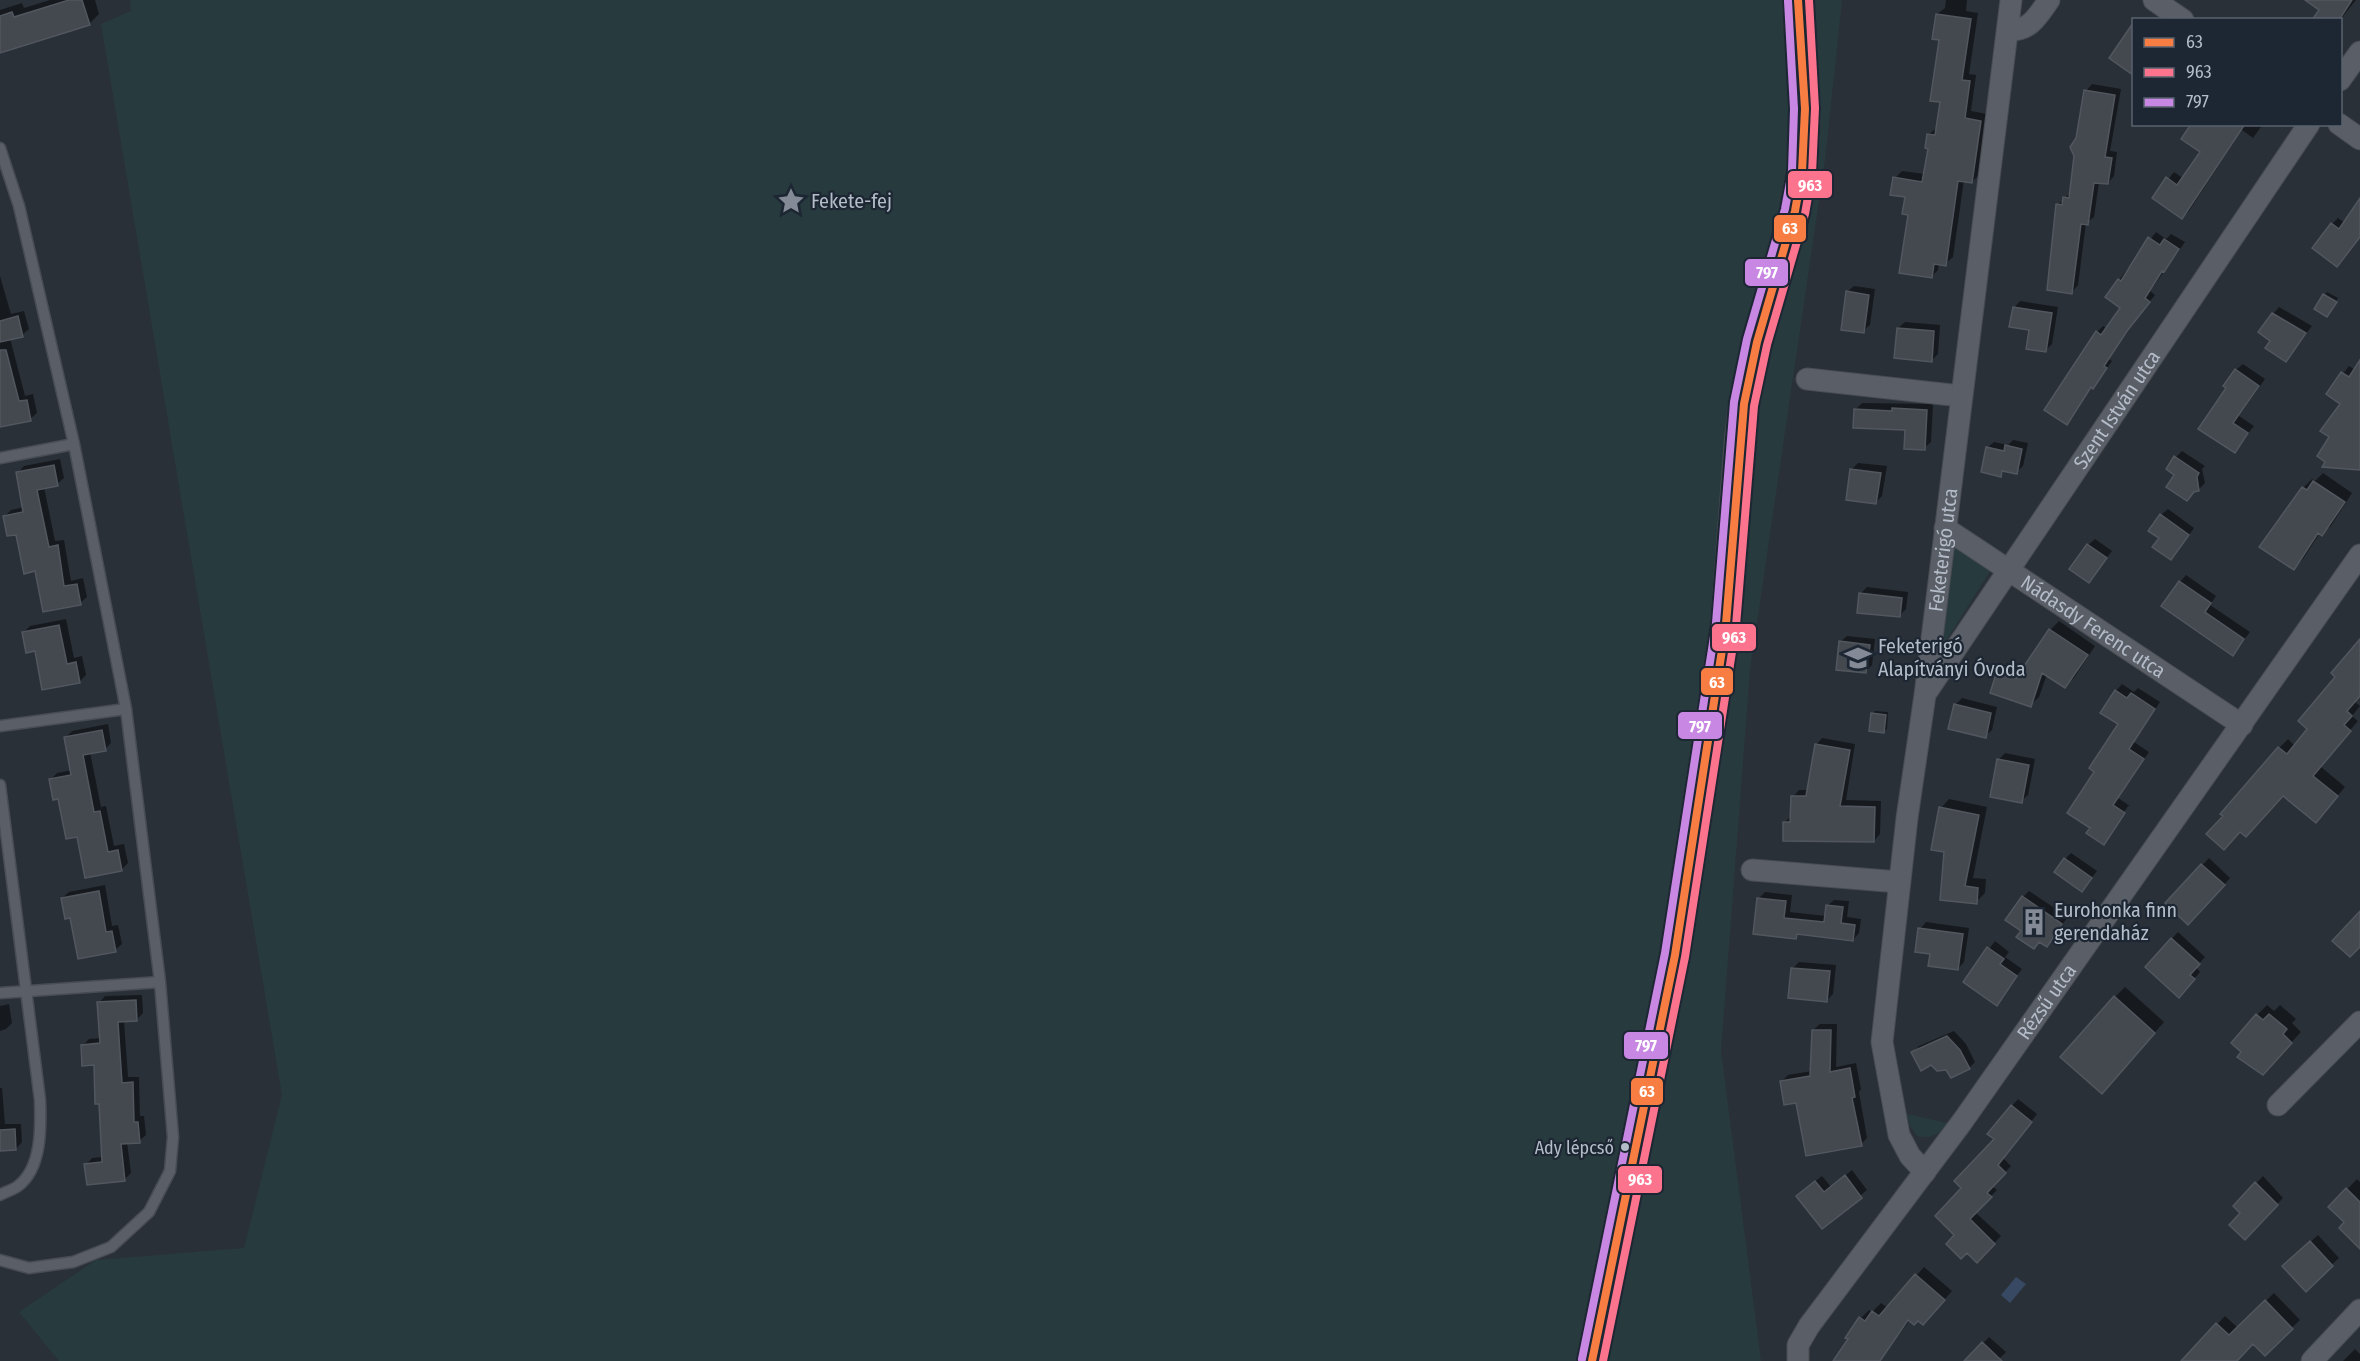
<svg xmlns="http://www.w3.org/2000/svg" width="2360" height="1361" font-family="'Fira Sans Condensed',sans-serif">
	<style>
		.green { fill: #273a3e }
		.water { fill: #384963 }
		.shadow { fill: #0007 }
		.building { fill: #444950; stroke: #52575f; stroke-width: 1.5 }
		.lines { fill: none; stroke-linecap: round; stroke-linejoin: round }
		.lane-casing { stroke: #484c53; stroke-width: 13 }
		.street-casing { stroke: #484c53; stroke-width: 23 }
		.secondary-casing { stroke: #484c53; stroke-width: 32 }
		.lane { stroke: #5a5e66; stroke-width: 10 }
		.street { stroke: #5a5e66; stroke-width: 21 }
		.secondary { stroke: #595d64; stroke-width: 30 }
		.bus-1-casing { stroke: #1d2633; stroke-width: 12 }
		.bus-2-casing { stroke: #1d2633; stroke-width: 12 }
		.bus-3-casing { stroke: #1d2633; stroke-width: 12 }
		.bus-1 { stroke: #f77d43; stroke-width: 8 }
		.bus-2 { stroke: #fc738d; stroke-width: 8 }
		.bus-3 { stroke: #c787e3; stroke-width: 8 }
		.bus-dot { fill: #b4bcc9; stroke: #1d2633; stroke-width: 2 }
		.labels { text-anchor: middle; stroke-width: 4.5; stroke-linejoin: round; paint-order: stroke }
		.bus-label { font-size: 18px; fill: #b4bcc9; stroke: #1d2633; text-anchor: end }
		.poi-label { font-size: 20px; fill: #b4bcc9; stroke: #1d2633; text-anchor: start }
		.street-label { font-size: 20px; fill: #b4bcc9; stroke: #1d2633 }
		.line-badge { stroke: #1d2633; stroke-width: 2 }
		.badge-label { font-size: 16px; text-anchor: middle; font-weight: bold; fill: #fff }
	</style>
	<rect width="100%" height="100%" fill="#2a3038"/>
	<path class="green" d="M130 0H1842L1825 160 1750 670 1721 1051 1761 1361H59L19 1312 96 1260 244 1248 282 1095 101 24 131 11Z
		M1951 542 1992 568 1944 644 1938 639Z
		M1907 1114 1947 1123C1938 1135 1932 1139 1917 1136L1910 1126Z"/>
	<path class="water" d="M2016 1277 2026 1284 2010 1303 2001 1295Z"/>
	<path class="shadow" d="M50 0H95L99 14 89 24 0 52V10L22 3 24 8Z
		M1946 0H1967L1966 11 1978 13 1969 74 1976 75 1971 111 1987 114 1979 175 1972 182 1964 180 1953 257 1945 264 1939 263 1938 270 1931 277 1909 214 1907 195 1895 178 1902 171 1925 174 1930 148 1929 134 1937 128 1941 101V39L1937 14 1945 8Z
		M2308 0H2356L2340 20H2314L2321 9Z
		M2134 26V73L2112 58Z
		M2092 84 2121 89 2110 151 2117 152 2114 176 2108 183 2099 182 2094 217 2086 223 2078 285 2072 292 2058 205 2071 192 2086 91Z
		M2205 124 2233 143 2189 211 2182 218 2154 197 2174 172 2183 178 2202 151Z
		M2234 124H2263L2253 138Z
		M2360 201V237L2337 265 2332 224 2338 218 2345 223Z
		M2156 232 2166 239 2171 234 2185 242 2150 291 2155 295 2133 322 2109 359 2112 361 2099 380 2092 386 2067 423 2097 332 2103 326 2108 329 2122 308 2119 280Z
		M0 276 11 314 24 311 29 329 22 335 10 338 25 396 33 394 37 413 30 419 0 425Z
		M1854 286 1875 289 1870 325 1863 331 1847 292Z
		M2327 292 2338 298 2330 313 2316 309Z
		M2020 301 2058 307 2052 344 2045 351 2014 308Z
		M2279 307 2312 326 2286 360 2272 340 2273 314Z
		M1905 322 1940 325 1938 354 1932 360 1898 328Z
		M2243 364 2265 379 2239 416 2254 426 2234 451 2228 388 2236 370Z
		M2360 365V469L2331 437 2342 404 2328 394 2349 366 2355 370Z
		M1862 403 1933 404 1931 442 1924 448 1907 429 1855 410Z
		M2013 440 2028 443 2023 466 2016 472 2005 470 2000 475 1987 448 1994 442 2008 445Z
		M2182 451 2205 466 2202 469 2205 483 2199 489 2195 490 2176 475V457Z
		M60 459 64 478 57 484 44 487 55 541 64 540 71 581 83 578 87 597 80 603 37 570 17 533 5 516 11 510 24 507 18 473 24 466Z
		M1858 463 1887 466 1882 496 1876 502 1851 470Z
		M2323 473 2352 493 2331 526 2322 534 2320 533 2303 559 2294 568 2261 546 2303 488 2312 479 2315 481Z
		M2168 509 2194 528 2177 552 2161 537V515Z
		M2095 539 2112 551 2089 581 2088 545Z
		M2186 575 2216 596 2210 605 2250 632 2233 654 2180 582Z
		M1867 587 1908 592 1906 609 1900 615 1860 594Z
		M66 619 74 658 82 656 86 675 79 682 36 650 23 633 30 626Z
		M2059 621 2095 646 2074 678 2065 686 2047 674 2039 697 2030 705 1999 672 2007 663 2024 669 2050 630Z
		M1847 636 1875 639 1872 665 1866 671 1840 642Z
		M2360 641V695L2355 702 2360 706 2352 716 2358 721 2320 766 2345 787 2324 812 2279 748 2288 739 2295 746 2310 729 2338 677Z
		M2122 684 2134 692 2138 688 2160 702 2134 742 2149 752 2118 798 2130 806H2128L2107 838 2092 828 2096 771 2120 724 2116 691Z
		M1962 698 1997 707 1992 730 1985 736 1955 705Z
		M1875 711 1888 712 1887 729 1884 731 1872 714Z
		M108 724 111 743 105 749 90 752 101 807 106 806 114 846 124 844 128 863 122 869 86 877 78 835 50 780 57 773 72 770 65 738 72 731Z
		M1822 738 1855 744 1846 800 1881 801 1880 834 1874 841 1785 822 1792 815 1793 797 1799 790H1808L1816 745Z
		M2005 753 2035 759 2028 795 2021 801 1991 796 1999 759Z
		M1949 799 1987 807 1973 878 1986 879 1985 893 1976 902 1941 898 1946 851 1941 808Z
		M2071 853 2097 871 2082 890 2065 859Z
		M2209 858 2230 878 2195 916 2167 903Z
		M105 885 112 926 118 925 122 944 115 950 71 916 62 898 69 892Z
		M2029 891 2068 917 2046 945 2023 931V897Z
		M1765 892 1792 895 1790 912 1826 916 1827 906 1834 900 1849 901 1847 917 1861 919 1859 933 1853 940 1800 933 1795 938 1759 898Z
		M1926 922 1969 928 1964 962 1958 969 1932 953 1920 929Z
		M2178 932 2205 957 2196 967 2200 972 2185 989 2147 967Z
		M1995 941 2009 952 2005 957 2022 969 1996 1004 1965 982Z
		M1799 962 1836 965 1833 994 1827 1000 1793 968Z
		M2125 987 2164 1022 2112 1082 2115 997Z
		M142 995 143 1013 136 1020 124 1021 128 1077H139L140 1116H144L146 1135 139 1141 127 1142 131 1173 124 1180 86 1165 92 1158 103 1157 96 1063 83 1045 89 1039 101 1038 99 1003 105 996Z
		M9 1004 12 1023 6 1029 0 1031V1006Z
		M2267 1005 2274 1011 2280 1005 2296 1019 2292 1023 2301 1032 2272 1063 2257 1015Z
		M1820 1024H1837L1836 1067 1856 1063 1861 1089 1859 1092 1867 1138 1861 1144 1797 1101 1781 1082 1788 1075 1812 1071 1813 1030Z
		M1954 1031 1966 1044 1975 1062 1969 1068H1946L1931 1064 1913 1053 1919 1046Z
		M0 1088H2L5 1124H21L22 1142 16 1149H0Z
		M2018 1099 2037 1114 2003 1158 2011 1166 1992 1186 1997 1190 1975 1212 2001 1236 1977 1261 1956 1235 1964 1188 1996 1139 2012 1106Z
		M1852 1170 1867 1190 1823 1227 1804 1190 1822 1176 1831 1187Z
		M2263 1176 2283 1198 2245 1238 2242 1213 2235 1206Z
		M2357 1179 2360 1182V1247L2346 1222 2330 1207Z
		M2318 1235 2339 1258 2306 1289 2284 1266Z
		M1924 1267 1952 1291 1931 1315 1910 1320 1880 1359 1847 1361 1850 1339 1847 1337 1861 1318 1869 1310 1872 1312 1881 1303 1888 1308Z
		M2274 1293 2300 1320 2265 1354 2254 1342 2236 1361H2183L2225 1316 2238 1328Z
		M1989 1337 2006 1352 1997 1361H1966Z
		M2355 1349 2360 1354V1361H2343Z"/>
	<path class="building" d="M69 0H82L90 25 0 53V16L12 12 14 17Z
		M2305 0H2352L2339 20H2312L2319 10Z
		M1936 14 1971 19 1962 80 1970 81 1965 118 1981 121 1972 183 1958 181 1946 266 1934 264 1932 278 1899 273 1908 215 1902 214 1905 197 1890 195 1893 177 1922 182 1928 149 1925 148 1927 134 1935 135 1940 102 1930 101 1939 40 1932 39Z
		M2133 23V75L2109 58Z
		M2084 90 2115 95 2105 157 2112 158 2108 184 2094 183 2088 225 2081 224 2072 294 2047 290 2056 204 2062 205 2063 197 2069 198 2074 156 2070 147 2076 138Z
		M2191 124H2245L2182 219 2152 198 2166 177 2177 185 2200 152 2181 139Z
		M2360 198V237L2337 267 2312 248 2331 223 2339 229Z
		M2148 237 2160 245 2164 239 2179 249 2164 272 2162 271 2145 298 2150 302 2127 331 2104 366 2107 368 2093 389 2091 387 2067 425 2044 410 2096 331 2101 335 2120 308 2105 297 2118 279 2121 281Z
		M1846 291 1869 295 1864 333 1841 330Z
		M2323 294 2337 302 2327 317 2314 309Z
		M2013 307 2052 313 2046 352 2026 349 2029 330 2009 327Z
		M2272 313 2306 333 2286 362 2265 348 2270 341 2258 332Z
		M18 316 23 337 0 342V321Z
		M1897 328 1934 331 1932 362 1894 358Z
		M0 350H6L19 401 27 400 31 421 0 427Z
		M2360 360V470L2322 467 2325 462 2317 456 2329 437 2320 431 2340 404 2326 394 2341 372 2349 377Z
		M2235 369 2259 386 2233 423 2248 433 2235 453 2198 429 2226 388 2223 386Z
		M1892 408 1927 410 1925 450 1904 449 1905 430 1853 428 1854 409 1892 411Z
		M2005 445 2022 449 2017 474 2002 471 2001 477 1981 472 1986 447 2004 451Z
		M2174 456 2199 473 2197 477 2199 491 2194 492 2187 501 2166 487 2174 475 2166 469Z
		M54 465 58 486 37 490 49 547 58 545 64 586 77 584 81 605 43 612 35 571 24 574 16 535 7 536 3 516 23 512 16 472Z
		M1850 469 1881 473 1876 504 1846 500Z
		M2313 481 2345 502 2322 536 2318 533 2294 570 2259 547 2302 487 2307 490Z
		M2160 514 2189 535 2171 560 2152 547 2159 538 2148 531Z
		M2087 544 2107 558 2089 583 2069 569Z
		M2179 581 2211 603 2205 612 2244 639 2233 656 2161 606Z
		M1859 593 1902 598 1900 617 1857 613Z
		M59 625 67 664 76 662 80 683 42 690 35 651 26 653 22 632Z
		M2049 629 2088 655 2065 688 2042 673 2031 707 1990 693 1997 671 2016 678Z
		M2360 639V696L2347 711 2352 716 2344 725 2351 731 2313 776 2338 796 2316 823 2283 796 2246 837 2240 832 2224 850 2206 834 2223 816 2220 814 2278 747 2287 754 2307 729 2298 721 2335 677 2331 673Z
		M1839 641 1870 645 1866 673 1836 670Z
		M2115 690 2127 698 2131 693 2155 709 2129 749 2144 759 2113 805 2125 813 2104 845 2086 833 2090 828 2067 813 2094 772 2089 768 2118 724 2100 713Z
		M1954 704 1991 713 1986 738 1948 729Z
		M1871 713 1886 715 1884 733 1869 731Z
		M102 730 106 751 83 755 94 812 100 811 108 852 118 850 122 871 85 878 77 837 66 839 58 799 53 800 49 779 71 775 64 737Z
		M1815 744 1850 750 1840 806 1875 807 1874 842 1783 841V822H1790L1791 796H1806Z
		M1997 759 2029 765 2022 803 1990 797Z
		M1939 807 1979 815 1965 886 1978 888 1977 904 1940 900 1944 852 1931 850Z
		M2064 858 2092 878 2082 892 2054 872Z
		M2201 864 2225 885 2188 925 2165 903Z
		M99 891 106 932 112 931 116 952 78 959 70 918 65 919 61 898Z
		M2022 896 2062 924 2047 947 2039 942 2034 949 2016 937 2021 931 2005 920Z
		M1757 898 1786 901 1784 918 1824 922 1826 905 1843 907 1841 923 1855 925 1853 941 1797 934 1796 939 1753 934Z
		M2360 911V947L2350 957 2332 941Z
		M1918 928 1963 934 1958 970 1928 966 1930 954 1915 952Z
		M2171 938 2200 964 2190 975 2195 979 2179 998 2145 967Z
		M1987 947 2004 959 2000 964 2017 976 1997 1006 1963 982Z
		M1791 968 1830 971 1827 1002 1788 998Z
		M2114 996 2155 1033 2102 1094 2060 1057Z
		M136 1000 137 1021 118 1022 122 1083 133 1082 134 1122H138L140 1143 121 1144 125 1181 87 1185 84 1164 102 1162 99 1104H95L94 1065 82 1066 81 1045 100 1043 97 1002Z
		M2256 1014 2263 1020 2269 1014 2287 1029 2283 1034 2292 1043 2263 1075 2237 1057 2241 1052 2231 1043Z
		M1812 1030H1831L1830 1072 1850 1068 1855 1097 1852 1098 1862 1146 1806 1156 1796 1103 1784 1105 1780 1081 1810 1076Z
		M1947 1036 1960 1050 1970 1069 1951 1078 1946 1070 1937 1071 1931 1065 1921 1071 1911 1052Z
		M2011 1105 2032 1122 1998 1165 2006 1173 1987 1193 1992 1197 1970 1219 1995 1244 1977 1263 1967 1253 1961 1259 1946 1244 1954 1235 1935 1216 1961 1188 1954 1181 1994 1139 1987 1134Z
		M15 1129 16 1150 0 1151V1130Z
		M1845 1175 1862 1198 1822 1229 1796 1196 1815 1181 1824 1192Z
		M2255 1182 2278 1205 2245 1240 2229 1225 2240 1213 2233 1206Z
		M2346 1188 2360 1202V1249L2339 1228 2344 1222 2328 1207Z
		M2310 1241 2333 1266 2306 1292 2282 1266Z
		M1915 1274 1945 1300 1923 1325 1918 1321 1914 1325 1908 1320 1880 1361H1833L1848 1339 1845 1338 1859 1317 1865 1321 1872 1311 1879 1316Z
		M2265 1300 2293 1329 2265 1356 2253 1344 2237 1361H2181L2216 1323 2229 1335Z
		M1982 1342 2002 1361H1964Z"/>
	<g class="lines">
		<defs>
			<path id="lane" d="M0 148 19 206 74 444 126 709 160 982 173 1137 170 1171 149 1212 111 1247 73 1262 29 1268 0 1260
				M0 458 74 444
				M0 726 126 709
				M0 785 40 1100C41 1127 42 1168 18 1186 13 1190 5 1192 0 1195
				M0 993 160 982"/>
			<g id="street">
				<path d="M2154 0 2183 20"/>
				<path d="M2008 30C2030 31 2037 17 2049 0"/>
				<path d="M2340 80 2360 52"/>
				<path d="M2339 124 2360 139"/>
				<path d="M1807 379 1961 396"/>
				<path id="s1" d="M1945 528 2242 725"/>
				<path id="s2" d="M1928 690 2309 124"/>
				<path d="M1752 870 1899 882"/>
				<path d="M2278 1105 2360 1022"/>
				<path id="s3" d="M1925 1172 1910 1156 1899 1135 1882 1042 1907 818 1925 695 2011 0"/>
				<path id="s4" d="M1798 1361V1345L1809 1326 1962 1122 2360 555"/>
				<path d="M2312 1361 2360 1310"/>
			</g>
			<path id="secondary" d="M1592 1361 1675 955 1726 624 1740 438 1744 404 1757 342 1795 211 1802 172 1805 109 1798 0"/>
		</defs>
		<use href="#lane" class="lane-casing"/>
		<use href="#street" class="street-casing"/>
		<use href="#secondary" class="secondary-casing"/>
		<use href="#lane" class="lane"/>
		<use href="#street" class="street"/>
		<use href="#secondary" class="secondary"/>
		<defs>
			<path id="bus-1" d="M1592 1361 1675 955 1726 624 1744 404 1757 342 1795 211 1802 172 1805 109 1798 0"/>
			<path id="bus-2" d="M1603 1361 1685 957 1736 626 1754 406 1767 345 1805 214 1812 174 1815 108 1809 0"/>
			<path id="bus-3" d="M1582 1359 1665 953 1716 623 1734 402 1747 339 1785 209 1792 171 1794 109 1788 1"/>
		</defs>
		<use href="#bus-1" class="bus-1-casing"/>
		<use href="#bus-2" class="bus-2-casing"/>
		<use href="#bus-3" class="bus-3-casing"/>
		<use href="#bus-1" class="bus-1"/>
		<use href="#bus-2" class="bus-2"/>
		<use href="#bus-3" class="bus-3"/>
	</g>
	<defs>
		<symbol id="sight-bare" viewBox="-9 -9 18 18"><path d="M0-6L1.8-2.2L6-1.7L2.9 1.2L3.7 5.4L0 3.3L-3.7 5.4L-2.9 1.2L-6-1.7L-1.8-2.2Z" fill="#848b96" stroke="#1d2633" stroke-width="2.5" paint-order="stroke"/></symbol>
		<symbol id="school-bare" viewBox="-9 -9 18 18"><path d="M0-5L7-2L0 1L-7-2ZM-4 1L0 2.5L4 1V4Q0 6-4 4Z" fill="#848b96" stroke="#1d2633" stroke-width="2.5" paint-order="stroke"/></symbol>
		<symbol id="building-bare" viewBox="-9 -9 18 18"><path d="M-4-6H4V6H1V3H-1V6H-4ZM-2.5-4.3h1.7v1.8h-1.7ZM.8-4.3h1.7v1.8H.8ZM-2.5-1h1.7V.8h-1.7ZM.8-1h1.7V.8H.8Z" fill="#848b96" stroke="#1d2633" stroke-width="2.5" paint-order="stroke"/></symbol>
	</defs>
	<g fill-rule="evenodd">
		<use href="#sight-bare" x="772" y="182" width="38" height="38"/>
		<use href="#school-bare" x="1839" y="639" width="38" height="38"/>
		<use href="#building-bare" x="2015" y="903" width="38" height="38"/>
	</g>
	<circle class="bus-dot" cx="1625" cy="1147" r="5"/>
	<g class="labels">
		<g class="bus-label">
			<text x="1614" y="1154">Ady lépcső</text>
		</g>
		<g class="poi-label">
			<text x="811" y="208">Fekete-fej</text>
			<text x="1878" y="653">Feketerigó<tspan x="1878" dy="23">Alapítványi Óvoda</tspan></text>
			<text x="2054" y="917">Eurohonka finn<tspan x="2054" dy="23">gerendaház</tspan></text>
		</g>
		<g class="street-label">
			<text dy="7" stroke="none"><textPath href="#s2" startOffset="338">Szent István utca</textPath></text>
			<text dy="7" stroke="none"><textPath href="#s3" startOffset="636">Feketerigó utca</textPath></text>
			<text dy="7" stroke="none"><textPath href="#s1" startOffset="178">Nádasdy Ferenc utca</textPath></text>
			<text dy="7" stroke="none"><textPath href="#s4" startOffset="440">Rézsű utca</textPath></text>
		</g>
	</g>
	<g class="line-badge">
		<rect x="1787" y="170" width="46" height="29" rx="6" fill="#fc738d"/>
		<rect x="1773" y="214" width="34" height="29" rx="6" fill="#f77d43"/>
		<rect x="1744" y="258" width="45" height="29" rx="6" fill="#c787e3"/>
		<rect x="1711" y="623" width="46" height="29" rx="6" fill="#fc738d"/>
		<rect x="1700" y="667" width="34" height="29" rx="6" fill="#f77d43"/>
		<rect x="1677" y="711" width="46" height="29" rx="6" fill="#c787e3"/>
		<rect x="1623" y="1031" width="46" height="29" rx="6" fill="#c787e3"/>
		<rect x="1630" y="1077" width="34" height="29" rx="6" fill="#f77d43"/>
		<rect x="1617" y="1165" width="46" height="29" rx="6" fill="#fc738d"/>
	</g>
	<g class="badge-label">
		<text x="1810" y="191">963</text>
		<text x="1790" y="234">63</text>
		<text x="1767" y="278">797</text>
		<text x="1734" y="643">963</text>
		<text x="1717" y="688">63</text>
		<text x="1700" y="732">797</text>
		<text x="1646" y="1051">797</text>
		<text x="1647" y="1097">63</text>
		<text x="1640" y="1185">963</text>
	</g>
	<rect x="2132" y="18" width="210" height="108" fill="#1d2633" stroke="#59626f" stroke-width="1.5"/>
	<rect x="2144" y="38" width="30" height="9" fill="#f77d43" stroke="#59626f" stroke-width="1.5"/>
	<text x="2186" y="48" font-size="18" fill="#b4bcc9">63</text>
	<rect x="2144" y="68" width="30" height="9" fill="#fc738d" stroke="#59626f" stroke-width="1.5"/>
	<text x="2186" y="78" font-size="18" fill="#b4bcc9">963</text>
	<rect x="2144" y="98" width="30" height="9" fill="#c787e3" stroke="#59626f" stroke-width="1.5"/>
	<text x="2186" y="108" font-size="18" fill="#b4bcc9">797</text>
</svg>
